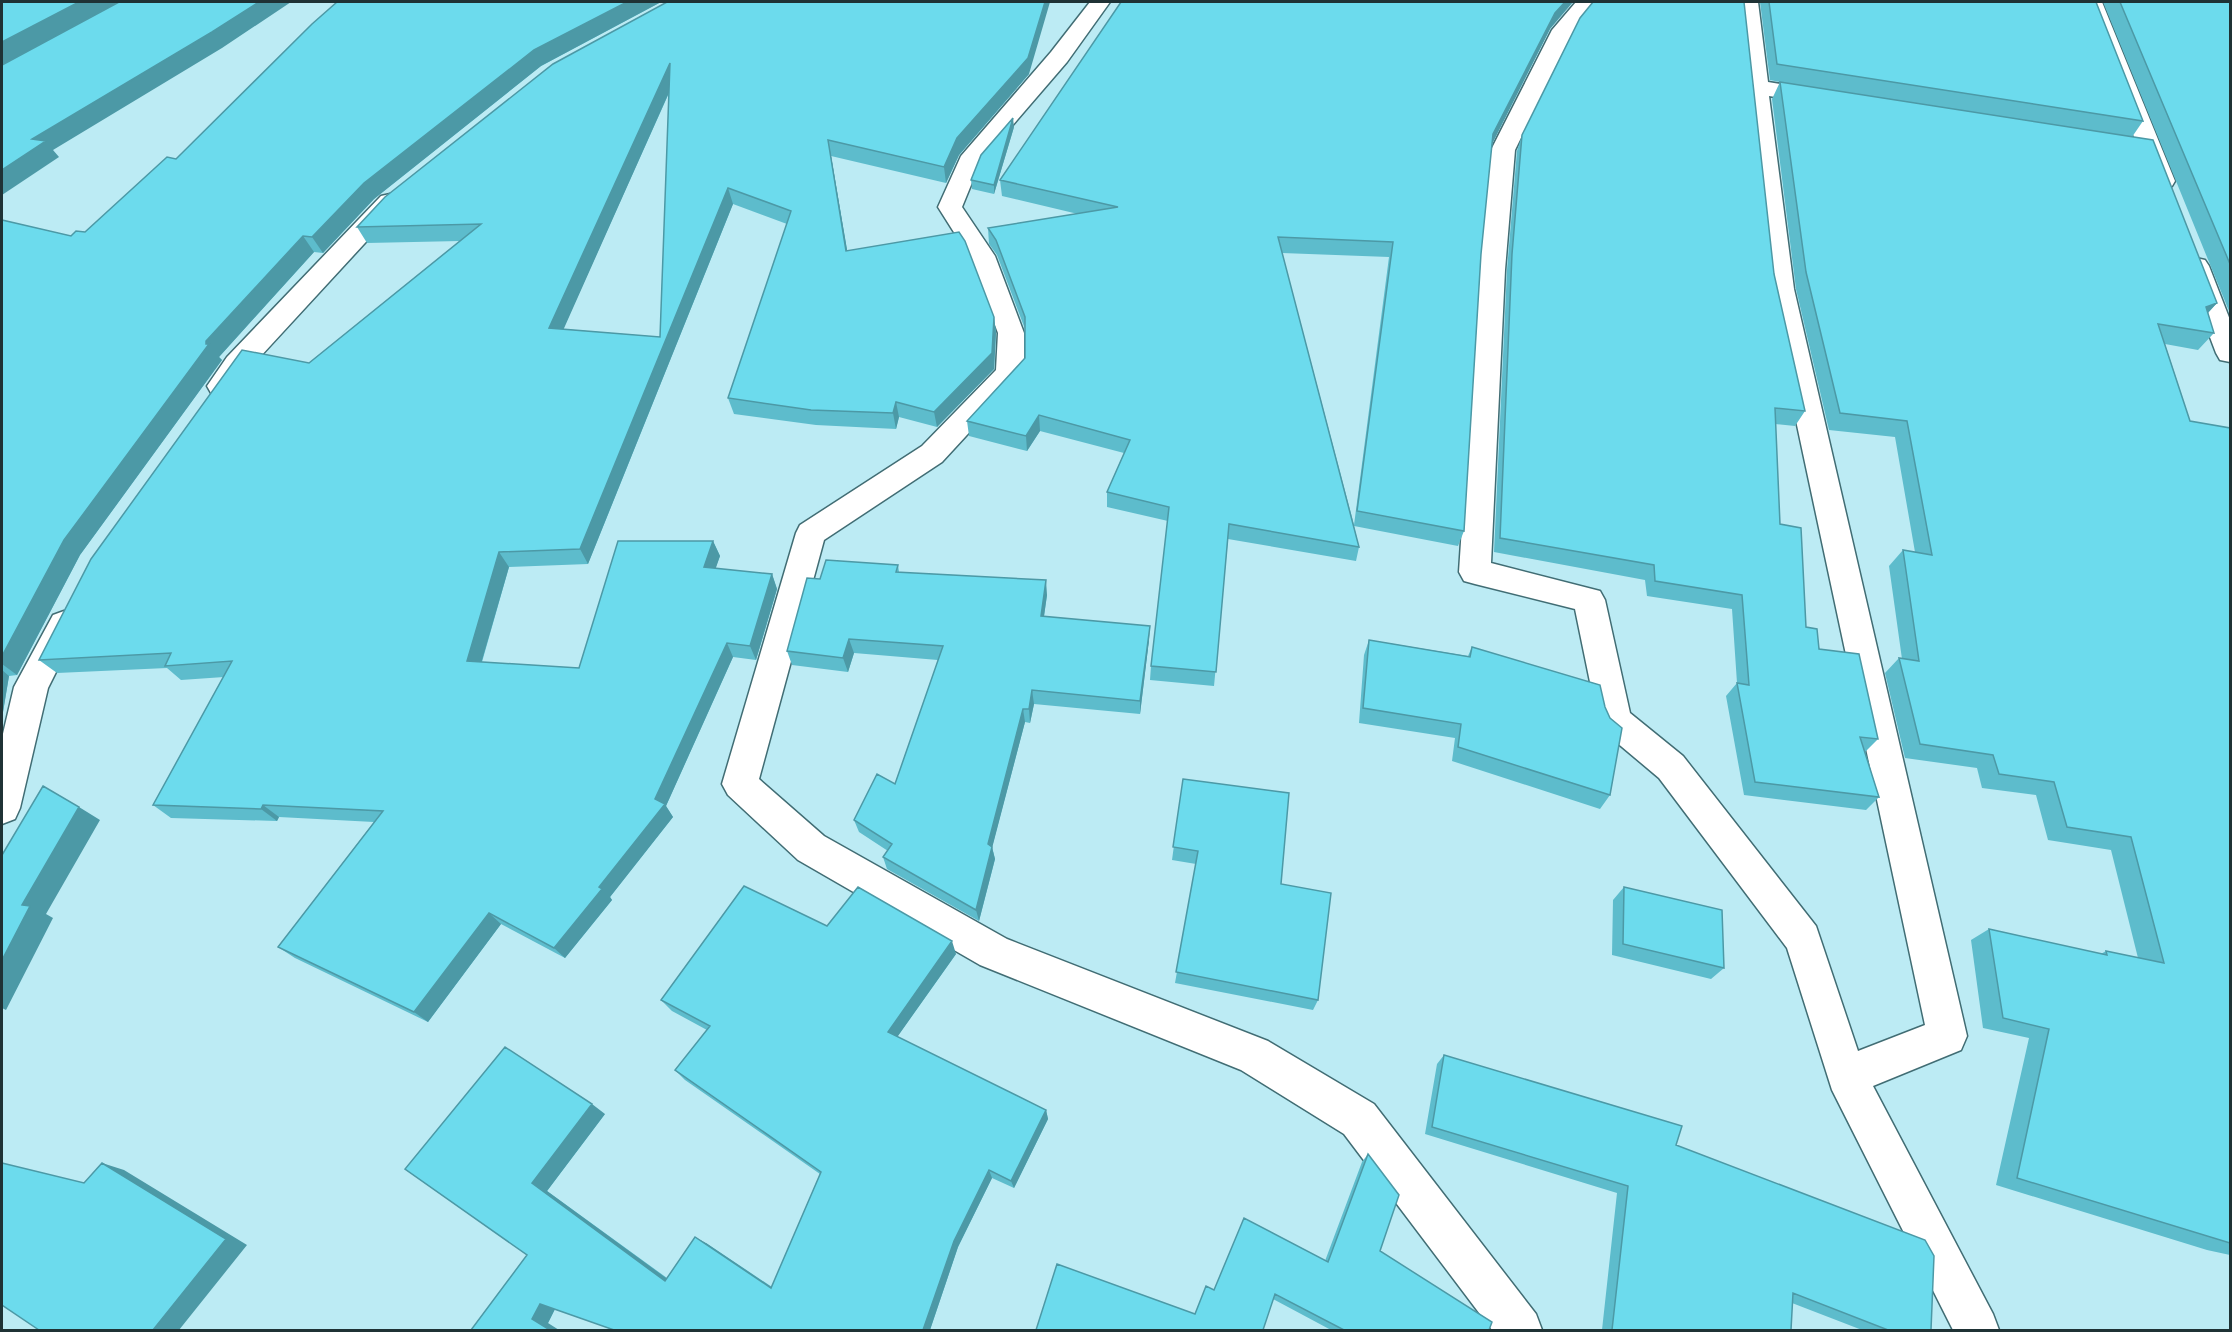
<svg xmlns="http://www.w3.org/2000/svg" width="2232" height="1332" font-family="Bitter,serif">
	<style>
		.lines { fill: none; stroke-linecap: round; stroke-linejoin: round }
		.minor-casing { stroke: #416d74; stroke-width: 3 }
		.minor { fill: #fff; fill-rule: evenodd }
		.wall { fill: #5dbccc; fill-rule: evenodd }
		.shaded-wall { fill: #4c99a6 }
		.building { fill: #6cdbed; stroke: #4c99a6; stroke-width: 1.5; fill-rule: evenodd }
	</style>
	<rect width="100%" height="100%" fill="#bcebf4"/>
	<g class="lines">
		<defs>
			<path id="minor" d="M1090 2H1110L1067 62 980 163 962 207 995 256 1024 333V373L942 462 824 540 759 779 824 836 1007 939 1268 1041 1374 1104 1536 1314 1542 1330H1492L1344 1134 1241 1070 980 965 798 860 728 795 722 784 796 533 800 525 922 446 996 370 998 333 969 256 938 207 961 156 1051 52Z
				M1576 2H1597L1573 32 1515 150 1505 270 1491 563 1600 591 1605 600 1630 713 1683 756 1816 926 1858 1051 1925 1025 1768 289 1738 2H1758L1768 82 1819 90 1827 92 1830 97 1827 102 1819 104 1769 96 1794 289 1967 1036 1961 1050 1873 1086 1993 1314 1999 1330H1953L1832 1090 1787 948 1659 778 1603 731 1598 721 1575 609 1475 584 1464 581 1459 572 1479 270 1491 150 1552 30Z
				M2082 2H2102L2175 181 2172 186 2163 188 2154 186 2151 181Z
				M390 194 399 196 402 201 399 206 247 371C236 386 233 399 211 393L207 386 227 357 381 196Z
				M2196 258 2205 260 2209 266 2230 320V362L2220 360 2216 353 2183 266 2187 260Z
				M64 611 75 615 80 624 48 688 20 808 15 819 2 824V738L14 687 53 615Z"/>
		</defs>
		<use href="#minor" class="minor-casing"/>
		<use href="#minor" class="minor"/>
	</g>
	<path class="wall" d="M337 2H661L541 66 374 199 323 253 314 252 219 357 222 360 80 555 17 675 9 676 2 718V220L71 236 85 232 176 159Z
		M667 2 1029 74 959 155 946 183 831 156 847 250 994 317 996 333 994 369 937 427 899 417 896 429 816 425 734 414 728 398 787 224 733 204 588 564 509 567 482 662 579 668 713 541 720 556 715 569 772 574 777 589 756 660 733 657 666 806 673 817 610 897 612 900 565 958 501 924 428 1022 295 958 278 947 374 822 279 817 277 821 171 818 153 805 224 677 181 680 167 668 57 673 39 660 309 363 460 241 367 243 357 227ZM669 93 660 337 563 329Z
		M1758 2H2096L2143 121 2132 137 2217 303 2208 313 2214 333 2198 350 2165 344 2190 421 2230 428V1255L2207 1250 1996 1185 2029 1038 1983 1028 1971 940 1989 929 2101 954 2106 951 2138 958 2111 850 2048 840 2036 795 1982 788 1977 768 1905 758 1885 673 1899 658 1902 659 1889 566 1903 550 1915 552 1895 437 1829 430 1796 289 1772 99 1780 82 1770 80 1760 2Z
		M2103 2H2230V310L2229 311Z
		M1550 29 1492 143 1481 254 1464 531 1458 546 1354 526 1359 547 1356 561 1228 539 1214 686 1150 680 1151 666 1168 521 1107 507V492L1124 453 1040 431 1027 451 969 436 967 421 1025 358V329L997 255 989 244 988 228 1078 214 1002 196 1000 180ZM1282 253 1389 257 1354 525Z
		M1014 127 994 194 972 189 971 180Z
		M1522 135 1774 274 1805 411 1795 426 1775 424 1780 524 1806 627 1878 739 1865 752 1879 797 1866 810 1744 795 1726 696 1737 683 1732 609 1647 596 1645 580 1494 552 1507 270 1517 151Z
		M898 565 899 572 1047 595 1044 616 1149 640 1140 714 1034 704 1030 723 1025 722 992 847 995 859 979 921 887 869 883 857 888 851 859 832 854 820 895 784 938 660 854 653 848 672 792 665 787 651 820 579Z
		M1369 640 1468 656 1472 647 1610 795 1600 809 1452 761 1455 738 1359 723 1364 655Z
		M1183 779 1281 884 1318 1000 1313 1010 1175 983 1196 864 1172 860Z
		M1624 887 1724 968 1711 979 1612 955 1613 900Z
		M827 926 956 954 897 1037 1046 1110 1048 1119 1014 1188 992 1178 958 1247 930 1330H614L555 1309 548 1323 471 1330 527 1255 405 1169 605 1114 547 1191 667 1278 706 1243 772 1287 820 1174 685 1080 675 1070 707 1030 672 1011 661 1000Z
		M1444 1055 1676 1145 1931 1330H1862L1792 1303 1791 1330H1602L1617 1193 1425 1134 1437 1064Z
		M1368 1154 1380 1251 1489 1330H1331L1273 1299 1195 1314 1213 1290 1325 1261 1362 1162Z"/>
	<path class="shaded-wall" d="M79 2H119L2 65V42Z
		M259 2H291L222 48 53 150 59 157 2 195V170L32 139Z
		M627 2H661L541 66 374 199 323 253 312 237 364 183 534 50Z
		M1045 2H1050L1029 74 959 155 946 183 944 167 957 138Z
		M1565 2H1573L1550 29 1489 150 1493 134 1555 13Z
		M670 63 675 79 557 344 549 328Z
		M1013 118 1014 127 994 194V185Z
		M828 140 831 156 850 267 846 251Z
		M728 188 733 204 588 564 580 549Z
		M303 236 314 252 219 357 222 360 80 555 17 675 2 664V656L64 540 206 341Z
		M2217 303 2201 320 2206 307Z
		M994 317 996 333 994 369 937 427 934 412Z
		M896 402 899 417 896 429 893 413Z
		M1039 415 1040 431 1027 451 1026 436Z
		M713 541 720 556 711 582 704 567Z
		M499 552 509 567 478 674 467 661Z
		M772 574 777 589 756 660 750 646Z
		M1046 580 1047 595 1042 630 1041 616Z
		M1150 626 1149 640 1140 714V701Z
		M849 639 854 653 848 672 843 658Z
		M727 643 733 657 666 806 673 817 610 897 612 900 565 958 554 948 599 887 655 799Z
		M2 670 9 676 2 718Z
		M1032 690 1034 704 1030 723 1029 709Z
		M1023 709 1025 722 990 856 988 844Z
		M263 805 279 817 277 821 261 809Z
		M79 807 100 820 46 914 53 918 6 1010 2 1008V960L22 905Z
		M992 847 995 859 979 921 976 910Z
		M489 913 501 924 428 1022 414 1012Z
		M952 941 956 954 893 1043 888 1032Z
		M592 1104 605 1114 547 1191 677 1286 665 1281 532 1183Z
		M1046 1110 1048 1119 1014 1188 1011 1181Z
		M102 1163 124 1170 247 1245 179 1330H153Z
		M989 1170 992 1178 958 1247 930 1330H923L954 1241Z
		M695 1237 706 1243 780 1293 771 1288Z
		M540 1304 555 1309 548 1323 559 1330H550L532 1319Z"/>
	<path class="building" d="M2 2H79L2 42Z
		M119 2H259L212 32 32 139 46 141 2 170V65Z
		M337 2H627L534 50 364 183 312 237 303 236 206 341V344H209L64 540 2 656V220L71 236 76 231 85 232 167 157 176 159 312 24Z
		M667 2H1045L1028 58 957 138 944 167 828 140 846 251 959 232 965 241 994 317 992 353 934 412 896 402 893 413 811 410 728 398 791 211 728 188 580 549 499 552 467 661 579 668 618 541H713L704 567 772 574 750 646 727 643 655 799 665 804 599 887 602 889 554 948 489 913 414 1012 278 947 383 811 263 805 261 809 153 805 232 661 165 666 171 653 39 660 91 559 242 350 309 363 481 224 357 227 385 197 553 64ZM670 63 660 337 549 328Z
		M1121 2H1565L1555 13 1493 134 1481 254 1464 531 1357 511 1393 242 1278 237 1359 547 1229 524 1216 672 1151 666 1169 507 1107 492 1130 440 1039 415 1026 436 967 421 1025 358V317L996 240 988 228 1118 207 1000 180Z
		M1593 2H1744L1774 274 1805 411 1775 408 1780 524 1801 528 1806 627 1817 629 1819 649 1859 654 1878 739 1860 737 1879 797 1755 782 1737 683 1749 685 1742 595 1655 581 1654 565 1500 538 1512 254 1522 135 1580 18Z
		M1769 2H2096L2143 121 1777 64Z
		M2120 2H2230V264Z
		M1780 82 2153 140 2217 303 2206 307 2214 333 2158 324 2190 421 2230 428V1243L2017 1178 2049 1029 2003 1018 1989 929 2107 955 2106 951 2164 963 2131 837 2067 827 2054 782 1999 774 1993 755 1920 744 1899 658 1919 661 1903 550 1932 555 1907 421 1840 413 1806 272Z
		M1013 118 994 185 971 180 981 155Z
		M826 560 898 565 896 572 1046 580 1041 616 1150 626 1140 701 1032 690 1029 709H1023L988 844 992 847 976 910 883 857 892 844 854 820 877 774 895 784 943 646 849 639 843 658 787 651 807 578 820 579Z
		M1369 640 1470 657 1472 647 1600 685 1605 707 1610 718 1622 728 1610 795 1458 747 1461 724 1363 708Z
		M1183 779 1289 793 1281 884 1331 893 1318 1000 1176 972 1198 851 1173 847Z
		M43 786 79 807 22 905 30 906 2 960V855Z
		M744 886 827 926 858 887 952 941 888 1032 1046 1110 1011 1181 989 1170 954 1241 923 1330H614L540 1304 532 1319 550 1330H471L527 1255 405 1169 505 1047 592 1104 532 1183 665 1281 695 1237 771 1288 821 1172 675 1070 710 1026 661 1000Z
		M1624 887 1722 910 1724 968 1623 944Z
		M1444 1055 1682 1126 1676 1145 1925 1240 1934 1256 1931 1330H1888L1793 1293 1791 1330H1612L1628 1186 1432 1127Z
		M1368 1154 1399 1195 1380 1251 1492 1322 1489 1330H1344L1275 1294 1263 1330H1036L1057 1264 1195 1314 1206 1286 1214 1290 1244 1218 1328 1262Z
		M2 1163 84 1183 102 1163 226 1239 153 1330H39L2 1305Z"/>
	<rect width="2232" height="1332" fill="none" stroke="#1f3235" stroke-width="6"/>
</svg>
